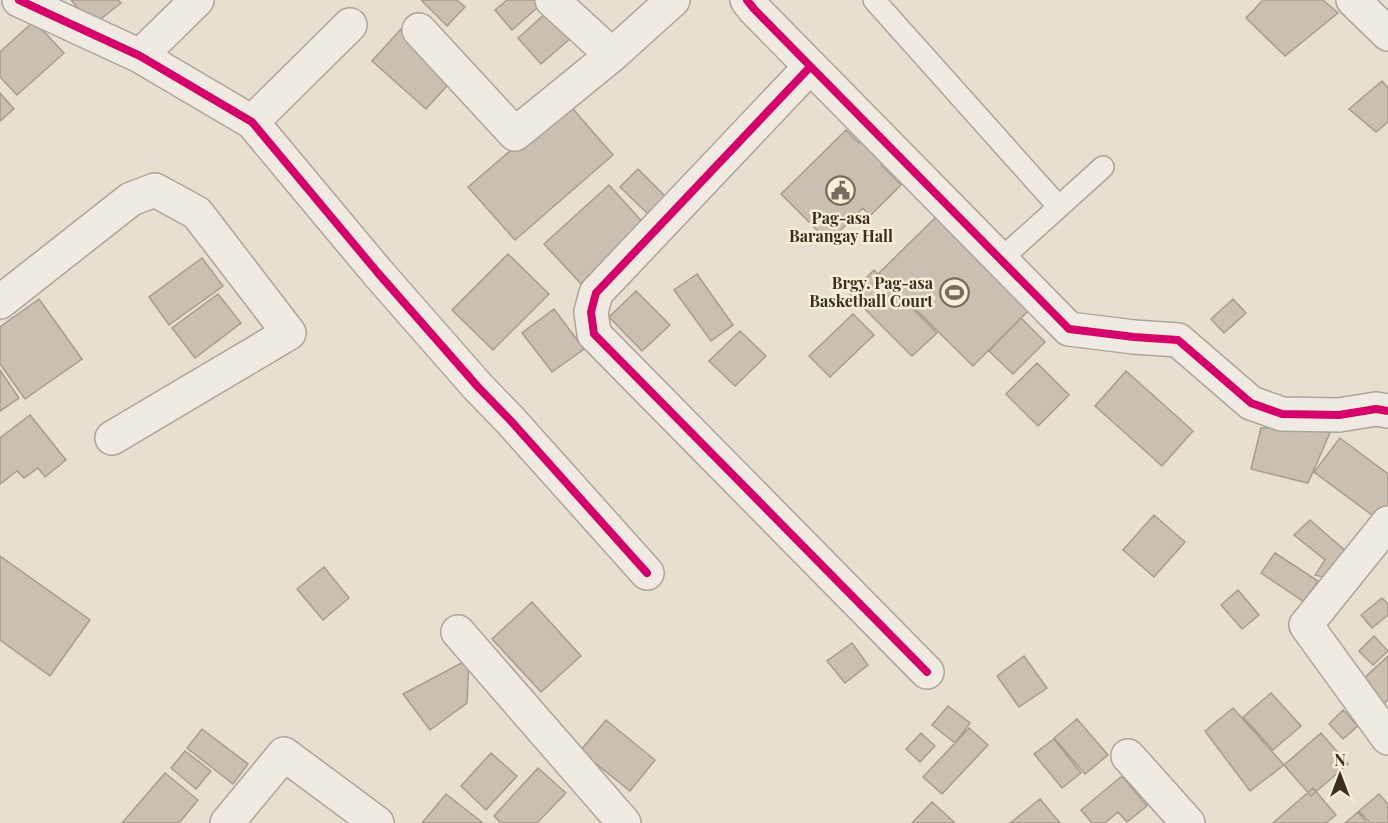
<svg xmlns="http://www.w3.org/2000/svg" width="1388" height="823" font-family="'Playfair Display',serif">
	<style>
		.building { fill: #cbbfb2; stroke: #a89c90; stroke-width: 1.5 }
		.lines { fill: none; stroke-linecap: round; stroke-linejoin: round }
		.service-casing { stroke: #ada599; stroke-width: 24 }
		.minor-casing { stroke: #ada599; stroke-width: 36 }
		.service { stroke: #efebe3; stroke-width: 21 }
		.minor { stroke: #efebe3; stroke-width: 33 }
		.cycleway-casing { stroke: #f7eed8; stroke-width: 11 }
		.cycleway { stroke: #d6006c; stroke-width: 8 }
		.labels { text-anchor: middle; stroke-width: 5; stroke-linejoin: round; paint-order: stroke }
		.poi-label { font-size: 16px; font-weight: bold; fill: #3d2e20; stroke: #f7eed8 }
	</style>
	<rect width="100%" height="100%" fill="#e7e0d1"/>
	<path class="building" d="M71 0H118L121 3 92 26Z
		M422 0H457L465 7 447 26 422 1Z
		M507 0H542L544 2 512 30 495 10Z
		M1263 0H1323L1338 13 1285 56 1246 18Z
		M556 4 579 31 541 64 518 38Z
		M34 21 64 53 17 95 0 77V52Z
		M401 29 455 77 426 109 372 61Z
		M1382 81 1388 88V122L1376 132 1349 109Z
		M0 93 14 109 0 121Z
		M567 102 613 155 515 240 468 187Z
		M846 130 859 143 862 139 885 162 881 165 901 185 870 216 863 208 829 242 781 194Z
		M638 169 669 200 652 218 620 187Z
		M609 185 647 227 582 285 544 244Z
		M936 217 1029 310 973 366 879 273Z
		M508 254 549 294 493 350 452 310Z
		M202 258 223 286 169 325 149 297Z
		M874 270 937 333 912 356 850 294Z
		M697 274 733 325 711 341 674 290Z
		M636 291 670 325 642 351 609 317Z
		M218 294 241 323 195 358 172 328Z
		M39 299 82 359 25 399 0 364V327Z
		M1233 299 1246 313 1224 333 1211 319Z
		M554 309 584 349 552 372 522 333Z
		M853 314 874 335 830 377 809 356Z
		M1021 318 1045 342 1013 374 989 351Z
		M740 331 766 356 735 386 709 361Z
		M1037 363 1069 395 1038 426 1006 394Z
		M0 370 19 398 0 411Z
		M1126 371 1193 431 1162 466 1095 406Z
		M30 415 66 460 45 477 38 468 24 478 17 471 0 484V438Z
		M1333 426 1308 483 1251 469 1261 428Z
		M1340 438 1388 474V518L1384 524 1314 472Z
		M1154 515 1185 542 1154 577 1123 550Z
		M1310 520 1348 553 1331 579 1315 575 1325 560 1294 535Z
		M1275 553 1318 581 1304 602 1261 573Z
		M0 556 90 620 50 676 0 640Z
		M324 567 349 598 323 620 297 589Z
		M1238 590 1259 615 1242 629 1221 605Z
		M1382 598 1388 604V615L1372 628 1361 615Z
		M532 602 581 656 541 692 492 639Z
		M1374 636 1388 651 1373 665 1359 651Z
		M852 643 868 665 845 683 827 661Z
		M1024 656 1047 688 1019 707 997 676Z
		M1388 656V700L1382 705 1361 681Z
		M469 659 467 703 430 730 403 694Z
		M1271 693 1301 726 1273 750 1243 717Z
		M948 706 970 723 955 743 932 725Z
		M1233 708 1284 765 1250 791 1205 731Z
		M1343 710 1358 726 1343 739 1329 724Z
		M1077 719 1108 755 1085 774 1054 738Z
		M606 720 655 760 630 791 580 751Z
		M969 728 988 745 942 794 923 777Z
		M202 729 248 764 233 784 187 748Z
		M921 733 935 746 920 762 906 749Z
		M1321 733 1348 764 1311 796 1284 765Z
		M1054 739 1081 773 1062 788 1034 754Z
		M185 751 211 771 196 789 171 768Z
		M491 753 517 776 486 810 461 786Z
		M538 768 566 793 537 823H501L494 816Z
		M165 773 198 800 179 823H122Z
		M1122 776 1147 806 1127 822 1118 812 1105 823H1092L1081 810Z
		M1313 788 1336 815 1326 823H1273Z
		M446 794 483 823H422Z
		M1379 794 1388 804V823H1370L1359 811Z
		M1040 799 1060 823H1010Z
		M932 802 955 823H912Z
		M1358 812 1367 823H1345Z"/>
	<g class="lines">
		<defs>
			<path id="service" d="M874 0 1059 207
				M1000 260 1103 167"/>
			<path id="minor" d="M19 0 140 56 252 122 378 273 478 387 510 420 647 573
				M552 0 612 55
				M747 0 754 9 1069 329 1134 337 1178 340 1251 403 1282 414 1339 415 1376 409 1388 411
				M1353 0 1388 34
				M419 30 515 134 612 55 673 0
				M140 56 197 0
				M810 67 596 293 591 312 594 334 927 672
				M252 122 350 25
				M0 302 131 199 155 190 197 213 289 333 112 438
				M1388 523 1306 625 1388 738
				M458 632 624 823
				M1128 756 1188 823
				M227 823 284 754 377 823"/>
		</defs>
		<use href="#service" class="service-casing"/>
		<use href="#minor" class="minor-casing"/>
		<use href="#service" class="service"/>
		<use href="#minor" class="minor"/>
		<defs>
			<path id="cycleway" d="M19 0 140 56 252 122 378 273 478 387 510 420 647 573
				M747 0 754 9 1069 329 1134 337 1178 340 1251 403 1282 414 1339 415 1376 409 1388 411
				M810 67 596 293 591 312 594 334 927 672"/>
		</defs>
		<use href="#cycleway" class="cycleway-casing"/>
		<use href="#cycleway" class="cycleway"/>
	</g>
	<defs>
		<symbol id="civic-ring" viewBox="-11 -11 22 22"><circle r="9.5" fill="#f7eed8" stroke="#786c5e" stroke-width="1.5"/><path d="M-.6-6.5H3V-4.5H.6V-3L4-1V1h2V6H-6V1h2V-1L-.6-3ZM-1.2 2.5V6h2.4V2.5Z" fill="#786c5e"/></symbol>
		<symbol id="stadium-ring" viewBox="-11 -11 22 22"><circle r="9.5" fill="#f7eed8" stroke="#786c5e" stroke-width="1.5"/><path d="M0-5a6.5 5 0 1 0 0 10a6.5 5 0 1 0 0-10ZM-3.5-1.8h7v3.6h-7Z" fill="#786c5e"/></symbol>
	</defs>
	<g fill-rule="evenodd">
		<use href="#civic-ring" x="824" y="174" width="33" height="33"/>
		<use href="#stadium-ring" x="938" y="276" width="33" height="33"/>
	</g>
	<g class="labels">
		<g class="poi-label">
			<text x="841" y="224">Pag-asa<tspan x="841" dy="18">Barangay Hall</tspan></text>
			<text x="933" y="289" text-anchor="end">Brgy. Pag-asa<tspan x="933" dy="18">Basketball Court</tspan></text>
		</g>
	</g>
	<g transform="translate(1340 775)" stroke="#f7eed8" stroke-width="4.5" paint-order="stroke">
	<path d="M0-4.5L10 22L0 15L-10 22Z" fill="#3d2e20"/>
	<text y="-9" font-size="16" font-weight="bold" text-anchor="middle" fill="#3d2e20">N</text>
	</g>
</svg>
